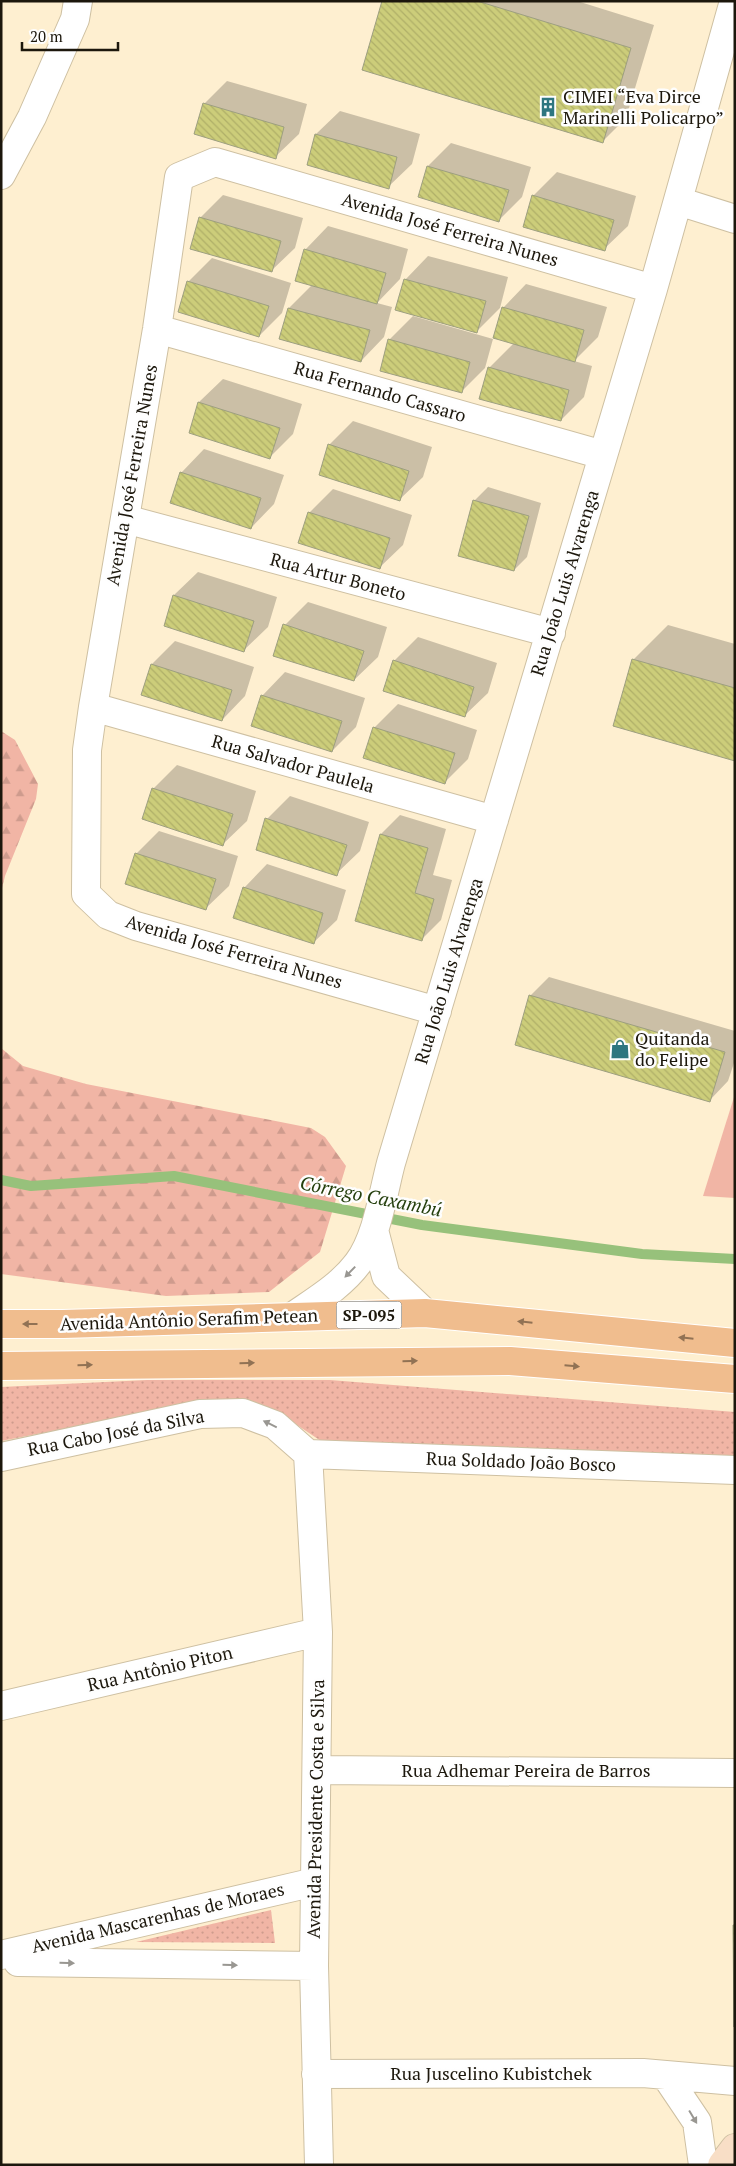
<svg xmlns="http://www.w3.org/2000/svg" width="736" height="2166" font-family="'PT Serif',serif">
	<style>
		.grass { fill: url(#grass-dots) }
		.forest { fill: url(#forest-firs) }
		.park { fill: #f1b5a5 }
		.shadow { fill: #0003 }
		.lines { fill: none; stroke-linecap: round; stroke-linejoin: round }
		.stream { stroke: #97c17b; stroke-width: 10 }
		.building { fill: url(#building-back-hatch); stroke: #9d9f80 }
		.minor-casing { stroke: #cec0a2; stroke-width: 30 }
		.secondary-casing { stroke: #cec0a2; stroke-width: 30 }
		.primary-casing { stroke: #fff; stroke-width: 30 }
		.minor { stroke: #fff; stroke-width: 28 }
		.secondary { stroke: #f8dec6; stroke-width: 28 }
		.primary { stroke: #f0bd8e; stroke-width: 28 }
		.oneway { fill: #999792 }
		.oneway2 { fill: #917254 }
		.labels { text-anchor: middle; stroke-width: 5; stroke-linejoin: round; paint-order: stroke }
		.shield { fill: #fefefe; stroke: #605c55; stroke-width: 1 }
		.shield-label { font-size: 16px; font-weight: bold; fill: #1c170c }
		.poi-label { font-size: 18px; fill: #1c170c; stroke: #fefefe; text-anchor: start }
		.street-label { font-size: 18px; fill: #1c170c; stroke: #fefefe }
		.water-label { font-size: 19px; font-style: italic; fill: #243f0d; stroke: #fefefe }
	</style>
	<defs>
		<pattern id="grass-dots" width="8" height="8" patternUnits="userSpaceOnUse" patternTransform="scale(1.25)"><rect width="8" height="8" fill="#f1b5a5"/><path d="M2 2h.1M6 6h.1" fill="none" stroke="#ce9b8d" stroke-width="1.8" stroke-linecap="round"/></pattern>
		<pattern id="forest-firs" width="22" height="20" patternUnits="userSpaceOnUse" patternTransform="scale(1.25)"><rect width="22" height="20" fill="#f1b5a5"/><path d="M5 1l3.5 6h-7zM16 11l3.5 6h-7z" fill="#ce9b8d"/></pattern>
		<pattern id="building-back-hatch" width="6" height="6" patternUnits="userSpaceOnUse" patternTransform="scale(1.25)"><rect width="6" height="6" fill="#cccd7a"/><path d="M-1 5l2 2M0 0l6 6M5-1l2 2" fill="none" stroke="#afaf68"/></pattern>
	</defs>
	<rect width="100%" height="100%" fill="#feefd0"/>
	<path class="grass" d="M147 1380H330L735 1412V1458L324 1443 279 1413 202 1402 1 1441V1387Z
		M271 1910 275 1943 136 1942Z"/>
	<path class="forest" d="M1 731 15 740 38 784 36 799 5 876 1 892Z
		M1 1048 23 1066 86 1084 311 1128 325 1137 346 1166 320 1252 269 1292 166 1296 1 1274Z"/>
	<path class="park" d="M735 1094V1198L703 1196Z"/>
	<path class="shadow" d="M383 1H577L654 25 626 118 602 142Z
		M227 81 307 104 299 134 275 157 204 104Z
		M340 111 420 134 412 164 388 187 316 134Z
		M451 143 531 167 522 197 499 220 419 196 428 166Z
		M557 172 636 196 628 226 604 249 533 196Z
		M223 195 303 218 295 248 271 271 200 218Z
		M328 226 408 249 400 279 377 303 392 307 384 337 361 361 289 308 313 284 305 250Z
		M428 256 508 277 500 308 477 331 405 280Z
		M212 258 291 283 282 313 259 336 188 282Z
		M526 284 607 307 598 337 574 361 592 366 584 397 561 420 489 368 514 343 503 308Z
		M413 316 493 339 485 368 461 392 389 340Z
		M223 379 302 404 293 434 270 457 190 432 199 402Z
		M353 421 432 447 423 477 399 500 329 445Z
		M204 449 284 475 274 504 251 528 181 473Z
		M488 487 541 503 527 557 514 570 474 501Z
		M333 489 412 515 403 545 379 568 309 513Z
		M198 572 277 597 268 627 244 650 165 625 174 595Z
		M308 602 387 627 378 657 354 680 285 625Z
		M668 625 735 644V760L615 726 634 659Z
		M418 637 497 663 488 693 464 716 394 661Z
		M175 641 254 667 245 696 222 720 152 664Z
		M285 672 365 698 356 727 332 751 262 696Z
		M398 704 477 730 468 759 444 783 374 728Z
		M177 765 256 791 247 821 223 844 153 789Z
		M290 796 369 822 360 851 336 874 267 819Z
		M400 815 446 829 433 875 452 880 441 920 422 939 381 834Z
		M159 831 238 856 229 886 205 909 136 854Z
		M267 864 346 890 337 920 313 943 244 888Z
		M549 977 735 1031V1060L728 1081 710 1100 530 996Z"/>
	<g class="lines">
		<path class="stream" d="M1 1180 31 1186 174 1176 422 1225 642 1254 735 1259"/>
	</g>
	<path class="building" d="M382 1H477L631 48 603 143 362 70Z
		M203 103 284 127 276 159 194 134Z
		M315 134 397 157 389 189 307 165Z
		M427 166 509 190 499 222 418 197Z
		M532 195 614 220 605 251 523 227Z
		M199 217 281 241 272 272 190 249Z
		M304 249 386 273 377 304 295 281Z
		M404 279 486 301 477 333 395 310Z
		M187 281 269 306 259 337 178 312Z
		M502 307 584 330 575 362 493 338Z
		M288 308 370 330 361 362 279 339Z
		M388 339 470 362 462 393 380 371Z
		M488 367 569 390 561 421 479 399Z
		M198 402 280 428 270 459 189 433Z
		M328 444 409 471 400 501 319 475Z
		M180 472 261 498 251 529 170 503Z
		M473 500 529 516 514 571 458 556Z
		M308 512 390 538 380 569 298 543Z
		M173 595 254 621 244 652 164 626Z
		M283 624 364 651 354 681 273 656Z
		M632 659 735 688V761L613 726Z
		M393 660 474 687 465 717 383 691Z
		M151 664 232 690 222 721 141 695Z
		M261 695 342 721 332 752 251 726Z
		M373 727 455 753 445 784 363 758Z
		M152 788 233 814 223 846 142 819Z
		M265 818 347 845 337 876 256 850Z
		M380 834 428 848 415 893 434 899 422 941 355 921Z
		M135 853 216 879 206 910 125 884Z
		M243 887 323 913 314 944 233 918Z
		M529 995 725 1052 710 1102 515 1045Z
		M733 1925H735L734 2027Z"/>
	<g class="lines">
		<defs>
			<path id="minor" d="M1 175 32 117 75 19 78 1
				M678 201 735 219
				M157 329 603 455
				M125 519 551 633
				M93 707 494 820
				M437 1011 136 926 108 915 86 894 87 750 93 707 157 329 179 177 215 162 653 289
				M374 1230 386 1276 425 1313
				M292 1317C315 1301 341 1286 358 1263 377 1238 383 1193 391 1163L653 289 734 1
				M308 1454 318 1632 314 1966 319 2165
				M308 1454 735 1470
				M1 1457 200 1414 243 1413 275 1425 308 1454
				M1 1706 318 1632
				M317 1770 735 1773
				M1 1955 315 1882
				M18 1962 314 1966
				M316 2074 643 2073 735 2081
				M666 2076 697 2122 703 2165"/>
			<path id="secondary" d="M722 2165 735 2148"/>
			<path id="primary" d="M1 1324H63L425 1313 735 1343
				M1 1366 510 1361 735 1379"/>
		</defs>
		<use href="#minor" class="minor-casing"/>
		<use href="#secondary" class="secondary-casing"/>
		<use href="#primary" class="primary-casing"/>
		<use href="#minor" class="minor"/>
		<use href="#secondary" class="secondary"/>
		<use href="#primary" class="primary"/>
	</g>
	<defs><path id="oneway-solid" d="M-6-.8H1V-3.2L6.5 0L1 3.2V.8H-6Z" transform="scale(1.25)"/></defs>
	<g class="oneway">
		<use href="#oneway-solid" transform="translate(350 1272) rotate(134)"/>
		<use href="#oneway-solid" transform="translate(270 1424) rotate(-154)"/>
		<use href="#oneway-solid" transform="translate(67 1963) rotate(1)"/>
		<use href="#oneway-solid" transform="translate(230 1965) rotate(1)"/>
		<use href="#oneway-solid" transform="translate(693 2117) rotate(59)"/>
	</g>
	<g class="oneway2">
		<use href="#oneway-solid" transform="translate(525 1322) rotate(-174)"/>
		<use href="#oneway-solid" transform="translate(30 1324) rotate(-180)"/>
		<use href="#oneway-solid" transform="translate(686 1338) rotate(-174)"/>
		<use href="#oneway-solid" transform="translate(410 1361) rotate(-1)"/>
		<use href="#oneway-solid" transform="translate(247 1363) rotate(-1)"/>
		<use href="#oneway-solid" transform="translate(85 1365) rotate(-1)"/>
		<use href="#oneway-solid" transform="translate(572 1366) rotate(5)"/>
	</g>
	<defs>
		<symbol id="building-bare" viewBox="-9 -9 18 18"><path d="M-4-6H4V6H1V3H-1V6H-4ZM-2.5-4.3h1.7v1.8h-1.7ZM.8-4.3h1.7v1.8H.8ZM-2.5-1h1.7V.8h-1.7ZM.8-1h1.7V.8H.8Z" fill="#2e7680" stroke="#fefefe" stroke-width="2.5" paint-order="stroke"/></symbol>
		<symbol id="shop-bare" viewBox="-9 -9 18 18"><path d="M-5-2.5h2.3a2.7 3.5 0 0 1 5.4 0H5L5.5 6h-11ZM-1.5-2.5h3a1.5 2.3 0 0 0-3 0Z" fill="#2e7680" stroke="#fefefe" stroke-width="2.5" paint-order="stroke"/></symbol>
	</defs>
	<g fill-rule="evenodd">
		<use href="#building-bare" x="534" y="93" width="28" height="28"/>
		<use href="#shop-bare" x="606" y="1035" width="28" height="28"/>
	</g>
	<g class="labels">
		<rect class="shield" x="336.5" y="1301.5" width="65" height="27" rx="4"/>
		<g class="shield-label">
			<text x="369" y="1321">SP-095</text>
		</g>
		<g class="poi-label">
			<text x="563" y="103">CIMEI “Eva Dirce<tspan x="563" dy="21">Marinelli Policarpo”</tspan></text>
			<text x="635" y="1045">Quitanda<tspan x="635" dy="21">do Felipe</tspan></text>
		</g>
		<g class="street-label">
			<text transform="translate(450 230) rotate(16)" y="6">Avenida José Ferreira Nunes</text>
			<text transform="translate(380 392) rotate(16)" y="6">Rua Fernando Cassaro</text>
			<text transform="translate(132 475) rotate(-80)" y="6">Avenida José Ferreira Nunes</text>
			<text transform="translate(338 577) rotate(15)" y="6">Rua Artur Boneto</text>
			<text transform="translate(565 583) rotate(-73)" y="6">Rua João Luis Alvarenga</text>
			<text transform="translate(293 764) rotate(16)" y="6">Rua Salvador Paulela</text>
			<text transform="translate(234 952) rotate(16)" y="6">Avenida José Ferreira Nunes</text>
			<text transform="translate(449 971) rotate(-73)" y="6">Rua João Luis Alvarenga</text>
			<text transform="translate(189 1320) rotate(-2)" y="6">Avenida Antônio Serafim Petean</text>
			<text transform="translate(116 1433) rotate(-11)" y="6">Rua Cabo José da Silva</text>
			<text transform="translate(521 1462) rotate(2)" y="6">Rua Soldado João Bosco</text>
			<text transform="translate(160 1669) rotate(-13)" y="6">Rua Antônio Piton</text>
			<text x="526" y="1777">Rua Adhemar Pereira de Barros</text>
			<text transform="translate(316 1809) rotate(-89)" y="6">Avenida Presidente Costa e Silva</text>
			<text transform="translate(158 1918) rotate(-13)" y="6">Avenida Mascarenhas de Moraes</text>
			<text x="491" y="2080">Rua Juscelino Kubistchek</text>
		</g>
		<g class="water-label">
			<text transform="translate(371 1196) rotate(11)" y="7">Córrego Caxambú</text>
		</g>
	</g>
	<rect width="736" height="2166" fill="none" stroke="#1c170c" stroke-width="5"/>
	<path d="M22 42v8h96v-8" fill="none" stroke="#1c170c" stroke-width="2.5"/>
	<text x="30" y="42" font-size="15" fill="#1c170c" stroke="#fefefe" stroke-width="4" paint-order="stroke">20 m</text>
</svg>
